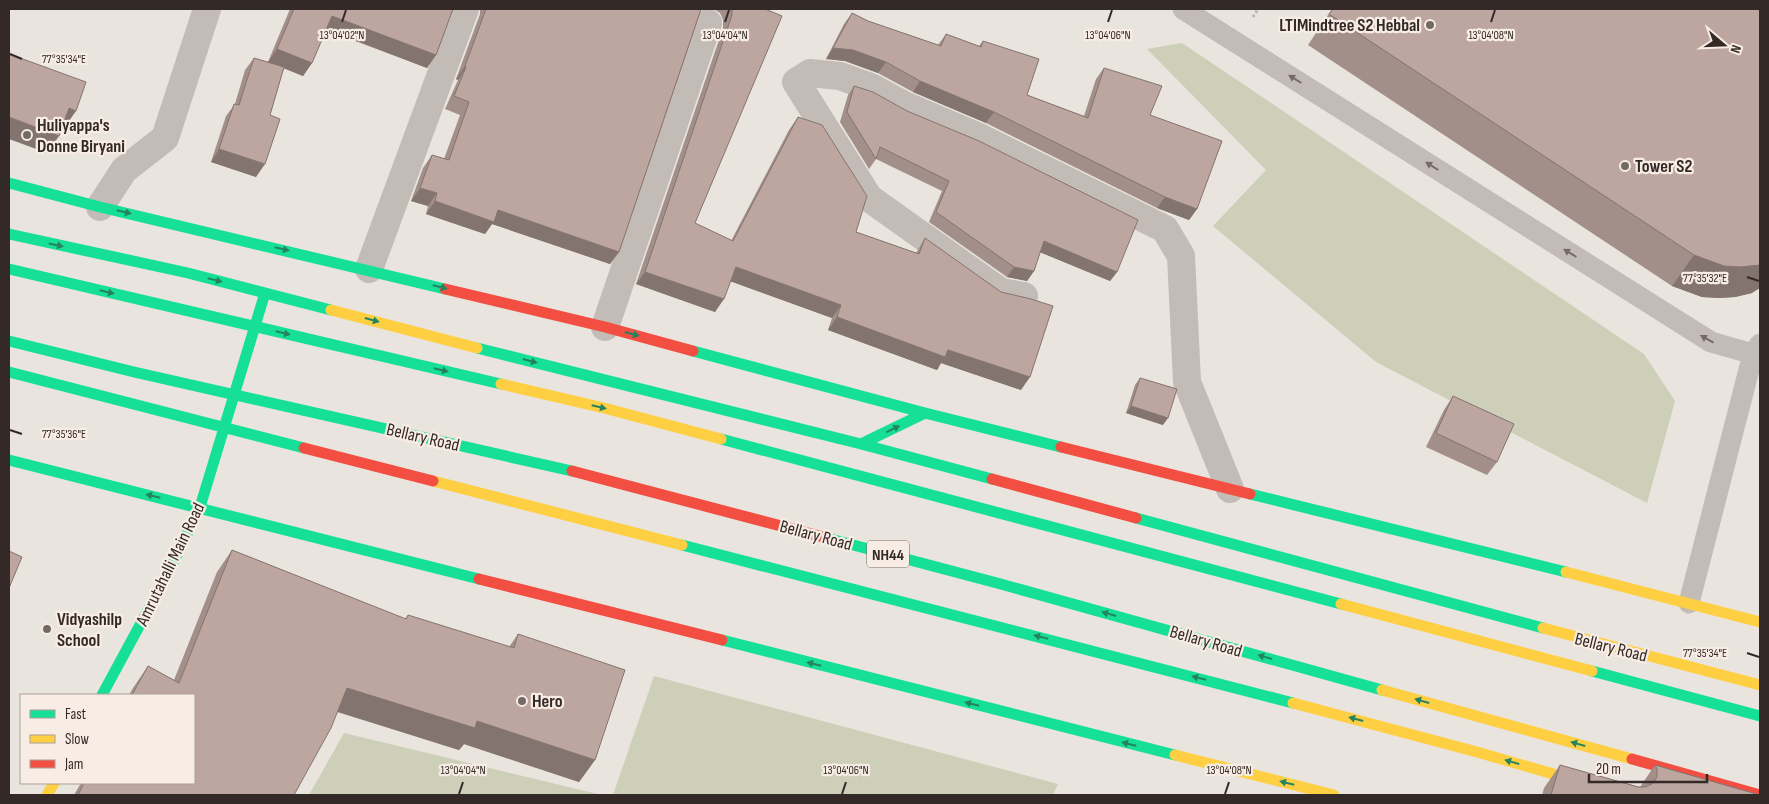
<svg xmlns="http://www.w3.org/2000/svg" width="1769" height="804" font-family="'Sofia Sans Condensed',sans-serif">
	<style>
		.green { fill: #cdcfb8 }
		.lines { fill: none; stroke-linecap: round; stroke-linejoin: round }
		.path { stroke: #bcb4af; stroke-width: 3; stroke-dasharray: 2.5 2.5; stroke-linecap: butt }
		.lane { stroke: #c3bbb6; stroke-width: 21 }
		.street { stroke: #c3bbb6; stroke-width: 28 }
		.fast { stroke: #16e098; stroke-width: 11 }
		.slow { stroke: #ffcf43; stroke-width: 11 }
		.jam { stroke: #f24e42; stroke-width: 11 }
		.fast-bridge { stroke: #16e098; stroke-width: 11 }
		.slow-bridge { stroke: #ffcf43; stroke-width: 11 }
		.jam-bridge { stroke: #f24e42; stroke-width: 11 }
		.wall { fill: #a38f8a }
		.shaded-wall { fill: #847470 }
		.building { fill: #bda6a0; stroke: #847470 }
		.oneway { fill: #746b67 }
		.oneway2 { fill: #24845f }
		.ticks { fill: none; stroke: #332926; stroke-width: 2 }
		.poi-dot { fill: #736a66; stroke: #f8ede4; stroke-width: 2 }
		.labels { text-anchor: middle; stroke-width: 4.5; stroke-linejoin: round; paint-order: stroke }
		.shield { fill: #f8ede4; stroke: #6e645f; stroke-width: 1 }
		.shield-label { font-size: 16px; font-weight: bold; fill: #332926 }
		.poi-label { font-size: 18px; font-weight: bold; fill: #332926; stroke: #f8ede4; text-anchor: start }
		.street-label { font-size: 18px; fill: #332926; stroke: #f8ede4 }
		.ticks-label { font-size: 12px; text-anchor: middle; fill: #332926; stroke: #f8ede4; stroke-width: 4.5; stroke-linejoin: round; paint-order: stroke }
	</style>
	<rect width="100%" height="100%" fill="#eae4de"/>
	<path class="green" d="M1182 43 1644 354 1675 401 1647 503 1376 362 1213 226 1266 170 1147 49Z
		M654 676 1058 784 1053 795H613Z
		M344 733 602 795H309Z"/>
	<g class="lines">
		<path class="path" d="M1253 17 1258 9"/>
		<path class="lane" d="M1183 9 1711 342 1753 354
			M1689 603 1753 354 1760 344"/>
		<path class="street" d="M100 207 124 170 165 138 207 9
			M369 269 465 9
			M1024 296 1001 292 869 198 796 82 810 73 840 76 873 88 906 106 979 137 1165 229 1181 256 1187 382 1230 489
			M605 327 708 23"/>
		<path class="fast" d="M9 183 100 207 445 289
			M9 234 188 273 331 310
			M477 348 861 444 992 479
			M693 351 925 413 1061 447
			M9 372 304 448
			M861 444 925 413
			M9 460 479 579
			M1250 494 1566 572
			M1136 518 1543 628
			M682 545 1293 703
			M722 640 1175 755
			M102 695 167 575 200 507 265 293"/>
		<path class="slow" d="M331 310 477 348
			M433 481 682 545
			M1566 572 1760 622
			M1543 628 1760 685
			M1293 703 1477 752 1626 795
			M1175 755 1334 795
			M47 795 54 783"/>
		<path class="jam" d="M445 289 605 327 693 351
			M1061 447 1250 494
			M304 448 433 481
			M992 479 1136 518
			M479 579 722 640"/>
		<path class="fast-bridge" d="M9 269 501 384
			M9 341 134 372 572 471
			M721 439 1341 604
			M823 537 997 583 1382 690
			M1592 671 1760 716"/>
		<path class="slow-bridge" d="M501 384 604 408 721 439
			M1341 604 1592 671
			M1382 690 1632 759"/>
		<path class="jam-bridge" d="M572 471 823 537
			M1632 759 1760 795"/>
	</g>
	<path class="wall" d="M290 9H453L436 55 427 68 326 30 312 63 303 76 284 68 270 115 256 177 211 162 226 116 235 104 245 70 254 58 268 62Z
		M480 9H703L701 10 619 252 610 264 492 224 485 234 426 214 428 206 411 201 423 168 432 155 444 159 460 115 445 109 458 80 456 79 480 14Z
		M714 9H765L695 223 731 241 789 130 798 117 856 232 916 253 925 238 1021 390 941 363 937 370 828 330 832 318 730 281 715 312 636 284 723 28V20L720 13Z
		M1332 9H1760L1752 293 1735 297 1719 298 1702 297 1672 286 1308 45Z
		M852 13 868 21 938 45 946 34 979 46 983 41 1027 95 1084 116 1096 79 1104 68 1150 115 1197 209 1189 220 1157 208 986 123 913 92 878 73 845 61 826 59 844 24Z
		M854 86 1117 272 1110 281 1040 252 1034 271 1027 281 1007 277 929 222 942 191 876 159 869 169 840 122 848 95Z
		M1140 378 1163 425 1126 413 1135 385Z
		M1453 396 1497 462 1487 475 1426 447 1444 410Z
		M232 550 405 619 408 615 509 647 518 634 595 760 579 782 464 744 459 750 337 711 294 795H74L81 783H194V695H129L133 688 148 666 174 680 217 572Z
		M1560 765 1640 787 1655 765 1760 795H1542L1544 788Z"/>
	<path class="shaded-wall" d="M332 16 436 55 427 68 323 28Z
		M833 48 853 50 886 62 878 73 845 61 826 59Z
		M277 49 312 63 303 76 268 62Z
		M465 66 466 67 458 80 456 79Z
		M920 81 994 112 986 123 913 92Z
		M69 108 76 111 64 128 57 126Z
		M9 117 59 136 47 153 9 139Z
		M219 149 265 164 256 177 211 162Z
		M420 188 437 193 428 206 411 201Z
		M1165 197 1197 209 1189 220 1157 208Z
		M435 201 498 210 619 252 610 264 492 224 485 234 426 214Z
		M1044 241 1117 272 1110 281 1037 251Z
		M1694 255 1760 265V288L1752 293 1735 297 1719 298 1702 297 1672 286Z
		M736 267 841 305 832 318 727 280Z
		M1014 267 1034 271 1027 281 1007 277Z
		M645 272 724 299 715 312 636 284Z
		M837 317 948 350 1030 377 1021 390 941 363 937 370 828 330Z
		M1131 406 1168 418 1163 425 1126 413Z
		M347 688 477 721 595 760 579 782 464 744 459 750 331 710Z"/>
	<path class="building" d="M294 9H453L436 55 332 16 312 63 277 49Z
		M486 9H701L619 252 498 210 494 222 435 201 437 193 420 188 432 155 449 160 469 102 454 96 466 67 465 66Z
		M732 9H765L782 16 695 223 733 241 798 117 822 125 867 196 856 232 919 254 925 238 1001 292 1031 299 1053 306 1030 377 948 350 945 357 837 317 841 305 736 267 724 299 645 272 732 15Z
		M1333 9H1760V265L1740 267 1724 266 1694 255 1329 14Z
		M852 13 868 21 941 46 946 34 981 47 983 41 1039 59 1027 95 1088 118 1104 68 1162 86 1150 115 1222 141 1197 209 1165 197 994 112 920 81 886 62 853 50 833 48Z
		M9 54 86 82 76 111 69 108 59 136 9 117Z
		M254 58 284 67 270 115 280 119 265 164 219 149 234 104 239 105Z
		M854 86 873 92 907 111 979 141 1138 220 1117 272 1044 241 1034 271 1014 267 936 212 949 181 880 147 876 159 847 112Z
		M1140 378 1177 389 1168 418 1131 406Z
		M1453 396 1514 424 1497 462 1436 433Z
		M232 550 406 619 408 615 514 648 518 634 625 670 595 760 477 721 475 728 347 688 331 728 294 795H78L84 783H194V695H132L148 666 179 683Z
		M9 551 22 557 9 588Z
		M1560 765 1638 787H1645L1652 784 1657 777V769L1655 765 1760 795H1551Z"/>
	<defs><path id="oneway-solid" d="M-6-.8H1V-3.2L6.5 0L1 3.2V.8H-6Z" transform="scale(1.25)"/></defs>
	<g class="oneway">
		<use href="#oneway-solid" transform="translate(1295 79) rotate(-148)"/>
		<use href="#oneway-solid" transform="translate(1432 166) rotate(-148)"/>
		<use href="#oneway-solid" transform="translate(1570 253) rotate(-148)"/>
		<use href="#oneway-solid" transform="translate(1707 339) rotate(-151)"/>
	</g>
	<g class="oneway2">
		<use href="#oneway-solid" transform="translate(124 212) rotate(13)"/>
		<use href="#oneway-solid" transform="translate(56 245) rotate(12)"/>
		<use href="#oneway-solid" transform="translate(282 249) rotate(13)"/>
		<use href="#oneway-solid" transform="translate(215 280) rotate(14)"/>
		<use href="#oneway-solid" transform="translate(440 287) rotate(14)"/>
		<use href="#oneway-solid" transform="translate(107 292) rotate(13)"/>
		<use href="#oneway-solid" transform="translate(372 320) rotate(15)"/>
		<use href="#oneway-solid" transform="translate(283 333) rotate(13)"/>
		<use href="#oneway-solid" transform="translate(632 334) rotate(15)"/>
		<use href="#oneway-solid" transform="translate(530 361) rotate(15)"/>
		<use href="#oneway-solid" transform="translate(441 370) rotate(13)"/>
		<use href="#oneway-solid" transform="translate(599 407) rotate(13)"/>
		<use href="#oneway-solid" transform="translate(893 429) rotate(-26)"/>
		<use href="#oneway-solid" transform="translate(153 496) rotate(-167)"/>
		<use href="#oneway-solid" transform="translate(1109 614) rotate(-164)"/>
		<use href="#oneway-solid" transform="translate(1041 637) rotate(-166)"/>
		<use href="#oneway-solid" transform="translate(1265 657) rotate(-164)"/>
		<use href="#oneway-solid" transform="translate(814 664) rotate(-166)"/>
		<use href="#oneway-solid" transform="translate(1199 678) rotate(-166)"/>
		<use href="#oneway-solid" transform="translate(1422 701) rotate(-164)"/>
		<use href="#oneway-solid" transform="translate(972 704) rotate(-166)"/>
		<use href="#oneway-solid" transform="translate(1356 719) rotate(-165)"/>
		<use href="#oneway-solid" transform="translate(1129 744) rotate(-166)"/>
		<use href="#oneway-solid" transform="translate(1578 744) rotate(-164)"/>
		<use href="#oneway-solid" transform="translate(1512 762) rotate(-164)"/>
		<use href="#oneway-solid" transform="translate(1287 783) rotate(-166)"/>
	</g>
	<path class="ticks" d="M342 22 346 10M725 22 729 10M1108 22 1112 10M1491 22 1495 10M10 54 22 59M1747 277 1759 281M10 430 22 434M1747 653 1759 657M459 794 463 782M842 794 846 782M1225 794 1229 782"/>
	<g class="poi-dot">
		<circle cx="1430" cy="25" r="5"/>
		<circle cx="27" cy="135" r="5"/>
		<circle cx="1625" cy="166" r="5"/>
		<circle cx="47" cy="629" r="5"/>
		<circle cx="522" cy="701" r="5"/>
	</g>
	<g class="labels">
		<rect class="shield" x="867" y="540.5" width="42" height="27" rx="4"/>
		<g class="shield-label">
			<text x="888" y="560">NH44</text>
		</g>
		<g class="poi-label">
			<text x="1420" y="31" text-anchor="end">LTIMindtree S2 Hebbal</text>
			<text x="37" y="131">Huliyappa's<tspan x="37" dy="21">Donne Biryani</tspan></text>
			<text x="1635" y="172">Tower S2</text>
			<text x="57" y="625">Vidyashilp<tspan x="57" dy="21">School</tspan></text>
			<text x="532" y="707">Hero</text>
		</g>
		<g class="street-label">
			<text transform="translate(423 437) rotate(13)" y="6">Bellary Road</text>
			<text transform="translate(816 535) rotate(15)" y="6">Bellary Road</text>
			<text transform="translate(170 564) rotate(-64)" y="6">Amrutahalli Main Road</text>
			<text transform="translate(1206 641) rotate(16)" y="6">Bellary Road</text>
			<text transform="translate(1611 647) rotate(14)" y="6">Bellary Road</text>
		</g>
	</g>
	<g class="ticks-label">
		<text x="342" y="39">13°04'02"N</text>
		<text x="725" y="39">13°04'04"N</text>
		<text x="1108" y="39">13°04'06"N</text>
		<text x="1491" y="39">13°04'08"N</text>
		<text x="64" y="63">77°35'34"E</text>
		<text x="1705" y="282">77°35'32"E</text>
		<text x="64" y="438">77°35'36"E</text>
		<text x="1705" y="657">77°35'34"E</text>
		<text x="463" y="774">13°04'04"N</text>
		<text x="846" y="774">13°04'06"N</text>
		<text x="1229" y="774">13°04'08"N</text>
	</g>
	<rect width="1769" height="804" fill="none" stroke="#332926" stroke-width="20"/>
	<rect x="20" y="694" width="175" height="90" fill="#f8ede4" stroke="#a99f98"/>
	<rect x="30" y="710" width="25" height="8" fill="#16e098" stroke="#a99f98"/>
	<text x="65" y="719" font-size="15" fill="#332926">Fast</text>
	<rect x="30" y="735" width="25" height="8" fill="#ffcf43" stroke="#a99f98"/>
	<text x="65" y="744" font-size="15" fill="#332926">Slow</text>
	<rect x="30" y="760" width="25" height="8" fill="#f24e42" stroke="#a99f98"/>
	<text x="65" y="769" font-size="15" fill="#332926">Jam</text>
	<g transform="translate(1724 45) rotate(109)" stroke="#f8ede4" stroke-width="4" paint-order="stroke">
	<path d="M0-4L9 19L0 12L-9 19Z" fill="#332926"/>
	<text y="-8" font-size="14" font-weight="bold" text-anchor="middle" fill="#332926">N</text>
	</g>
	<path d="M1589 774v8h118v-8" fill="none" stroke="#332926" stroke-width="2.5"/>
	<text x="1596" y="774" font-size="15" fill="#332926" stroke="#f8ede4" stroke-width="4" paint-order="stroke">20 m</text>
</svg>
